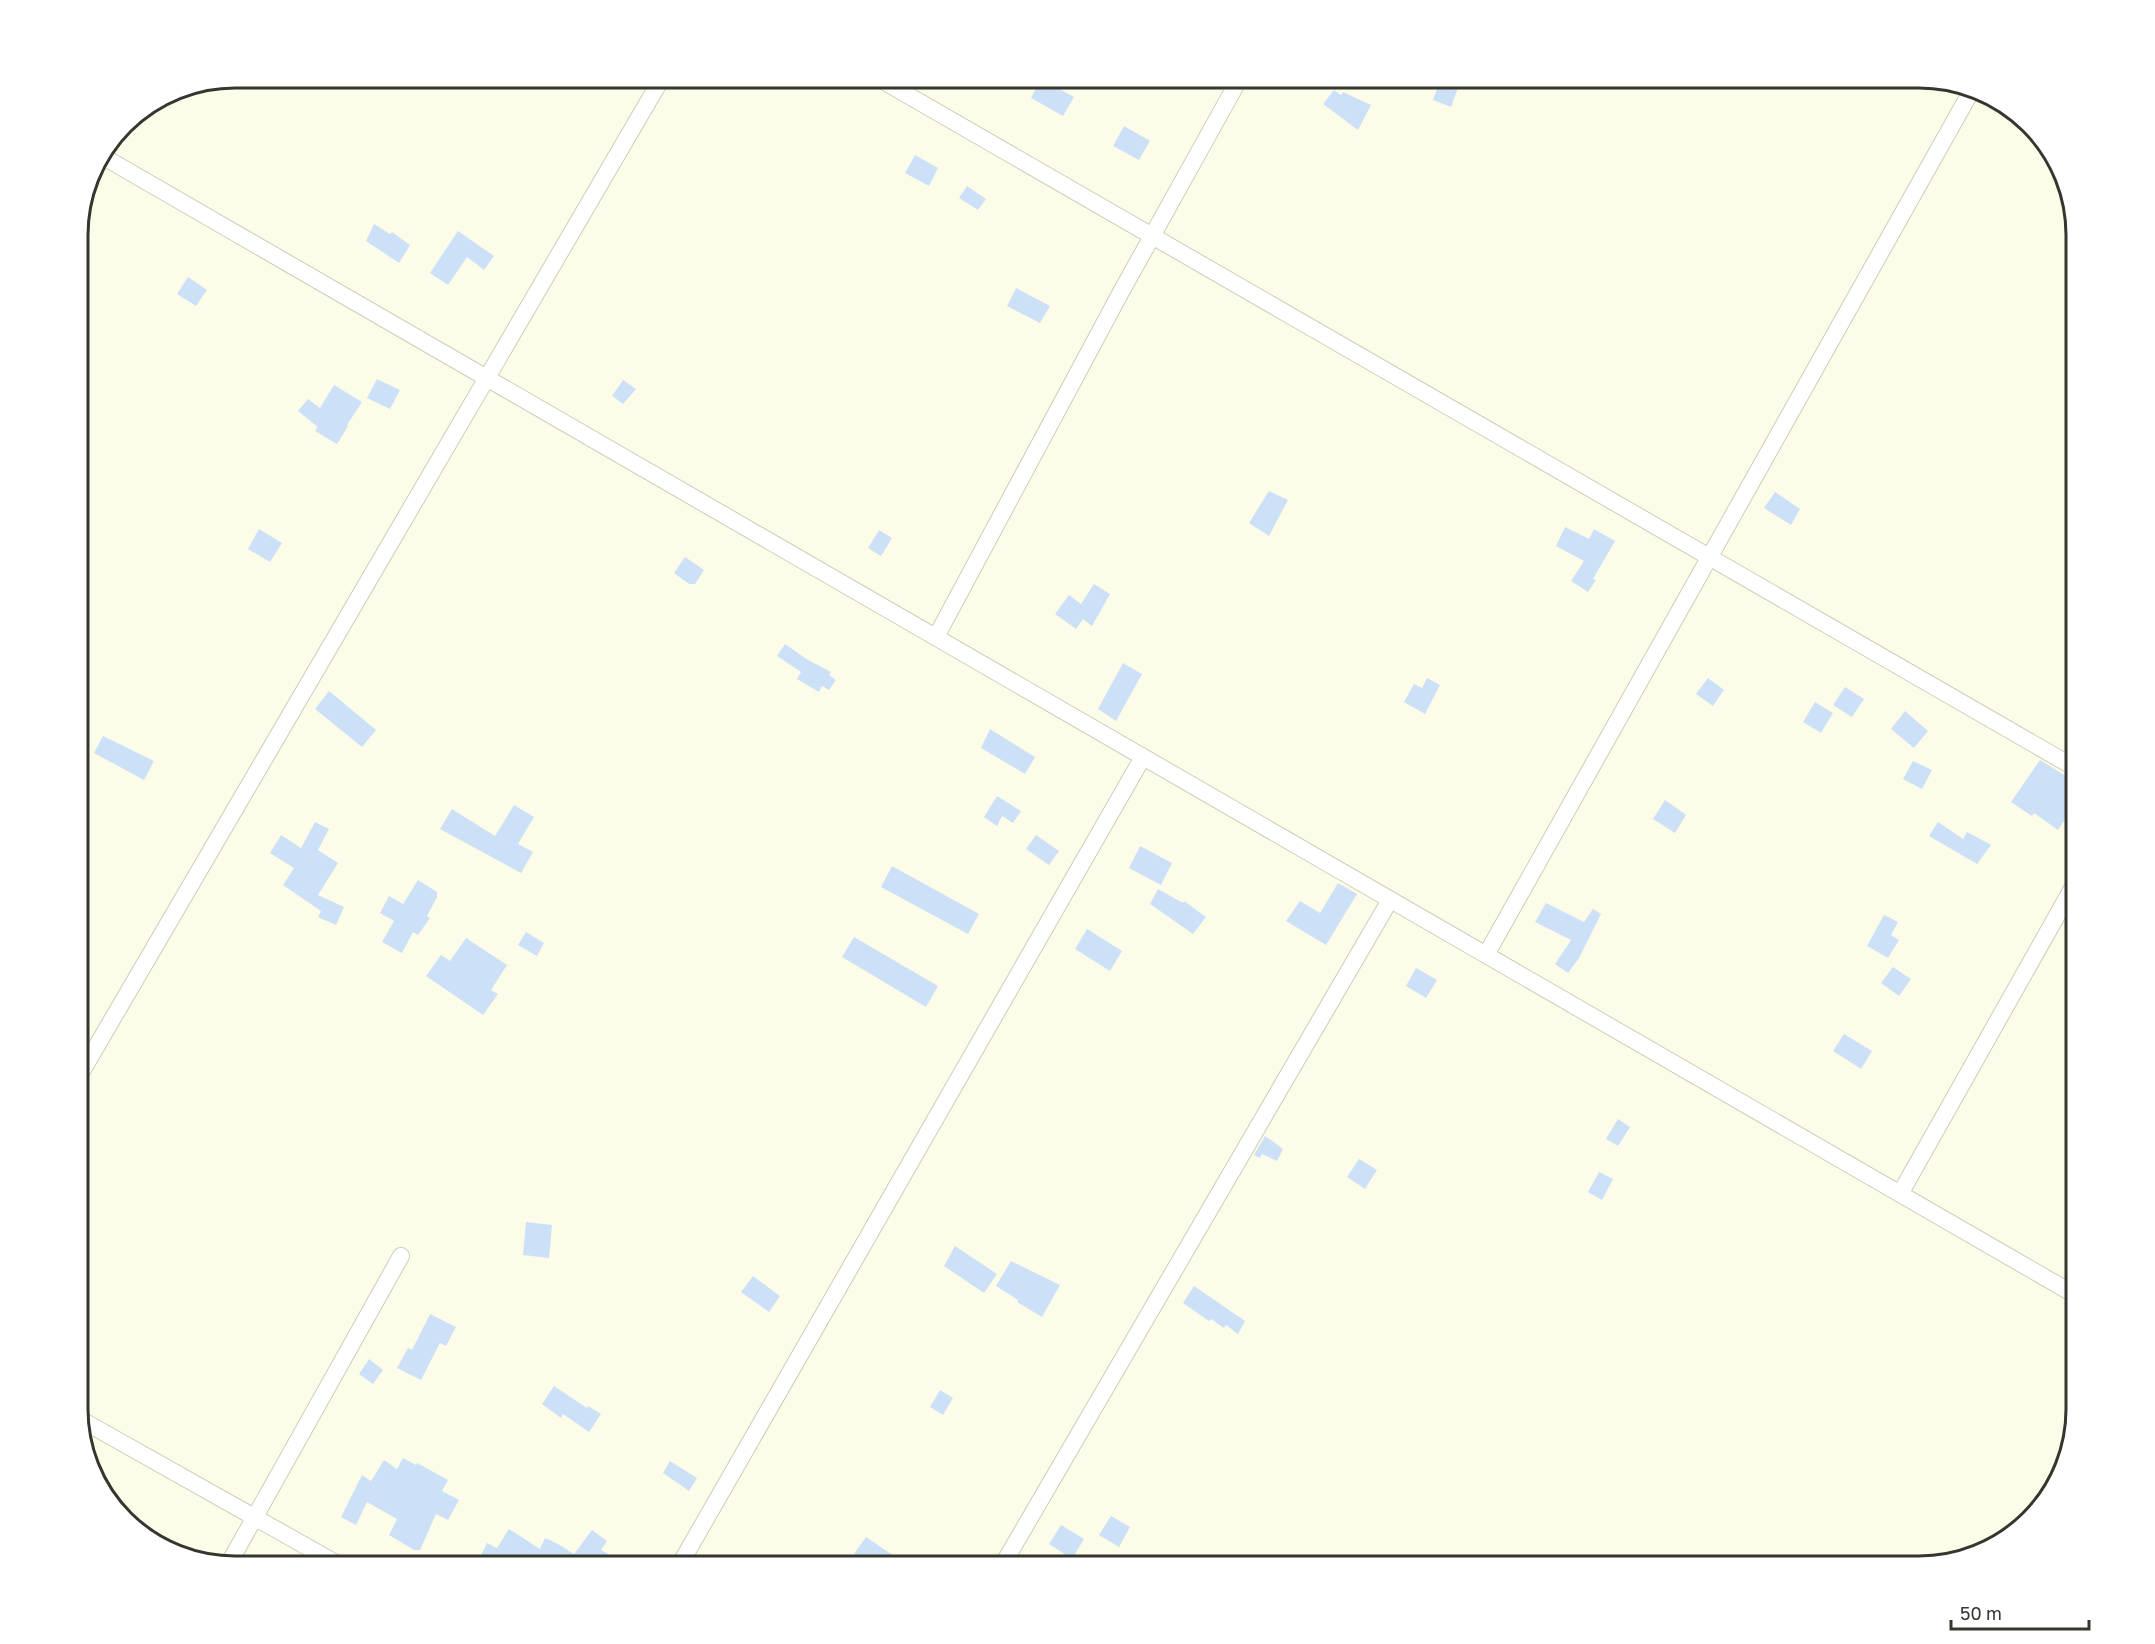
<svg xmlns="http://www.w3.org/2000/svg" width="2155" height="1644" font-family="'Golos Text',sans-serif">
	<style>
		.building { fill: #cce1f7 }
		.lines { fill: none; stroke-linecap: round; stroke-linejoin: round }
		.street-casing { stroke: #cdcdba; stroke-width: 18 }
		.street { stroke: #fff; stroke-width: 16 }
		.rim { fill: none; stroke: #36362e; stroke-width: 3 }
	</style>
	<rect width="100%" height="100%" fill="#fcfce8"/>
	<path class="building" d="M1441 78 1459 85 1451 107 1433 100Z
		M1041 79 1074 97 1063 116 1031 98Z
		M1334 90 1341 95 1343 92 1371 105 1358 130 1323 104Z
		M1124 126 1150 141 1139 160 1113 146Z
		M915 155 938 168 929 186 905 173Z
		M967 186 986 199 978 210 959 198Z
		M374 224 390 234 392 232 410 245 399 263 366 241Z
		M458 231 494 256 484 270 467 257 448 285 430 273Z
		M188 277 207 290 196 306 177 294Z
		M1016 288 1050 306 1040 323 1007 306Z
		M377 379 400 390 390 409 367 398Z
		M623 380 636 389 623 404 612 396Z
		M334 385 362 402 347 425 348 426 337 444 315 431 318 427 298 411 308 399 320 408Z
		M1269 491 1288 500 1269 536 1249 523Z
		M1775 492 1800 509 1791 525 1764 508Z
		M1565 527 1589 539 1594 529 1615 541 1593 579 1596 580 1588 592 1571 581 1584 561 1556 546Z
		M259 529 282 543 270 562 248 549Z
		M879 530 892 538 881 556 868 548Z
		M685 557 704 570 695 584H689L674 573Z
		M1094 584 1110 594 1092 626 1083 619 1076 629 1055 614 1069 595 1081 604Z
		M785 644 808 660 831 672 829 675 836 680 829 690 822 686 819 692 797 679 801 672 777 656Z
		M1123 663 1142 674 1116 721 1098 709Z
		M1427 678 1440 685 1425 714 1404 702 1414 684 1422 688Z
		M1708 678 1724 690 1713 706 1696 694Z
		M1845 687 1864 699 1852 717 1833 705Z
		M329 691 376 730 362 747 315 709Z
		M1815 702 1833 713 1821 733 1803 722Z
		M1905 711 1928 731 1914 748 1891 729Z
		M990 729 1035 757 1025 774 981 748Z
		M103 736 154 761 144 780 94 753Z
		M2040 760 2077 783V798L2064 817 2066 818 2058 830 2034 813 2032 816 2011 802Z
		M1913 761 1932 770 1922 789 1903 779Z
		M997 796 1021 811 1013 823 1002 816 997 826 984 817Z
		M1665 800 1686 815 1675 833 1653 819Z
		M514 805 534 817 518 844 533 852 521 873 440 829 452 809 495 836Z
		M315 822 329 829 318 850 338 863 318 895 344 907 336 925 318 917 321 911 283 885 294 868 270 853 281 835 301 848Z
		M1938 822 1963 839 1967 832 1991 845 1977 864 1929 836Z
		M1036 835 1059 851 1049 865 1026 849Z
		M1140 846 1172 863 1161 885 1129 868Z
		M892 866 979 914 968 934 881 887Z
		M418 880 437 892V897L427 916 430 918 418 935 413 932 402 953 382 942 394 921 380 913 389 896 403 904Z
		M1338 883 1357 894 1326 945 1286 921 1300 901 1320 913Z
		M1158 889 1183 903 1184 901 1206 917 1193 934 1150 904Z
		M1546 903 1584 922 1593 909 1601 914 1579 958 1568 973 1555 964 1571 940 1535 922Z
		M1884 915 1898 922 1891 935 1899 940 1888 958 1867 946Z
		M1087 929 1122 951 1110 971 1075 949Z
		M526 932 544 943 537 956 518 945Z
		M854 937 938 986 926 1007 842 957Z
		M466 938 507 965 491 990 498 994 483 1015 426 976 441 955 450 961Z
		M1893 967 1911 979 1899 996 1881 983Z
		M1416 968 1437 980 1426 998 1406 986Z
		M1844 1034 1872 1051 1861 1069 1833 1051Z
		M1618 1119 1630 1127 1618 1146 1606 1139Z
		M1265 1136 1283 1149 1277 1161 1262 1154 1260 1158 1254 1155Z
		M1359 1159 1377 1170 1365 1189 1347 1177Z
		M1599 1172 1613 1179 1602 1200 1588 1192Z
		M526 1222 552 1225 549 1258 523 1255Z
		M955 1246 997 1274 984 1293 944 1266Z
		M1011 1261 1060 1285 1042 1317 1017 1302 1018 1300 996 1286Z
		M753 1276 780 1296 769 1312 741 1292Z
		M1194 1286 1245 1321 1238 1334 1226 1325 1224 1328 1211 1319 1209 1321 1183 1303Z
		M430 1314 456 1327 446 1346 440 1343 421 1380 397 1368 408 1348 412 1350Z
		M369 1359 383 1370 373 1384 359 1374Z
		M554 1386 587 1408 588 1406 601 1414 589 1432 563 1414 561 1418 542 1404Z
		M940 1390 953 1398 943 1415 930 1407Z
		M403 1458 416 1465 417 1463 448 1480 442 1491 459 1500 448 1520 436 1514 420 1550H414L389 1535 397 1519 367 1502 356 1525 341 1517 362 1475 371 1481 384 1460 397 1469Z
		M670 1461 697 1478 689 1491 663 1473Z
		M1111 1516 1130 1527 1119 1547 1099 1535Z
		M1061 1525 1084 1539 1072 1559 1049 1544Z
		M509 1529 540 1549 545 1538 558 1544 574 1554 592 1530 607 1541 601 1550 608 1554 600 1566H476L487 1543 497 1548Z
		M866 1537 909 1566H872L854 1554Z"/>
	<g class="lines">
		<defs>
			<path id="street" d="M878 78 2077 769
				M102 156 2077 1296
				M936 637 1121 292 1240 78
				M1486 955 1973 88
				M78 1078 662 78
				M1900 1194 2077 880
				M78 1418 341 1566
				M228 1565 401 1256
				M679 1566 1143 757
				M1002 1566 1390 900"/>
		</defs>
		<use href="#street" class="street-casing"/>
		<use href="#street" class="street"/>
	</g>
	<path d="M0 0H2155V1644H0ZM235 88H1919A147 147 0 0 1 2066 235V1409A147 147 0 0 1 1919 1556H235A147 147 0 0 1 88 1409V235A147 147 0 0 1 235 88Z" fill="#fff" fill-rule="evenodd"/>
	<path class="rim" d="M235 88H1919A147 147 0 0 1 2066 235V1409A147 147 0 0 1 1919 1556H235A147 147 0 0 1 88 1409V235A147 147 0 0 1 235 88Z"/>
	<path d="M1951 1620v9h138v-9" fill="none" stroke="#36362e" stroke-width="3"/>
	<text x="1960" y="1620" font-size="18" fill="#36362e" stroke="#ffffff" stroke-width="4.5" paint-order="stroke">50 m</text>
</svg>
